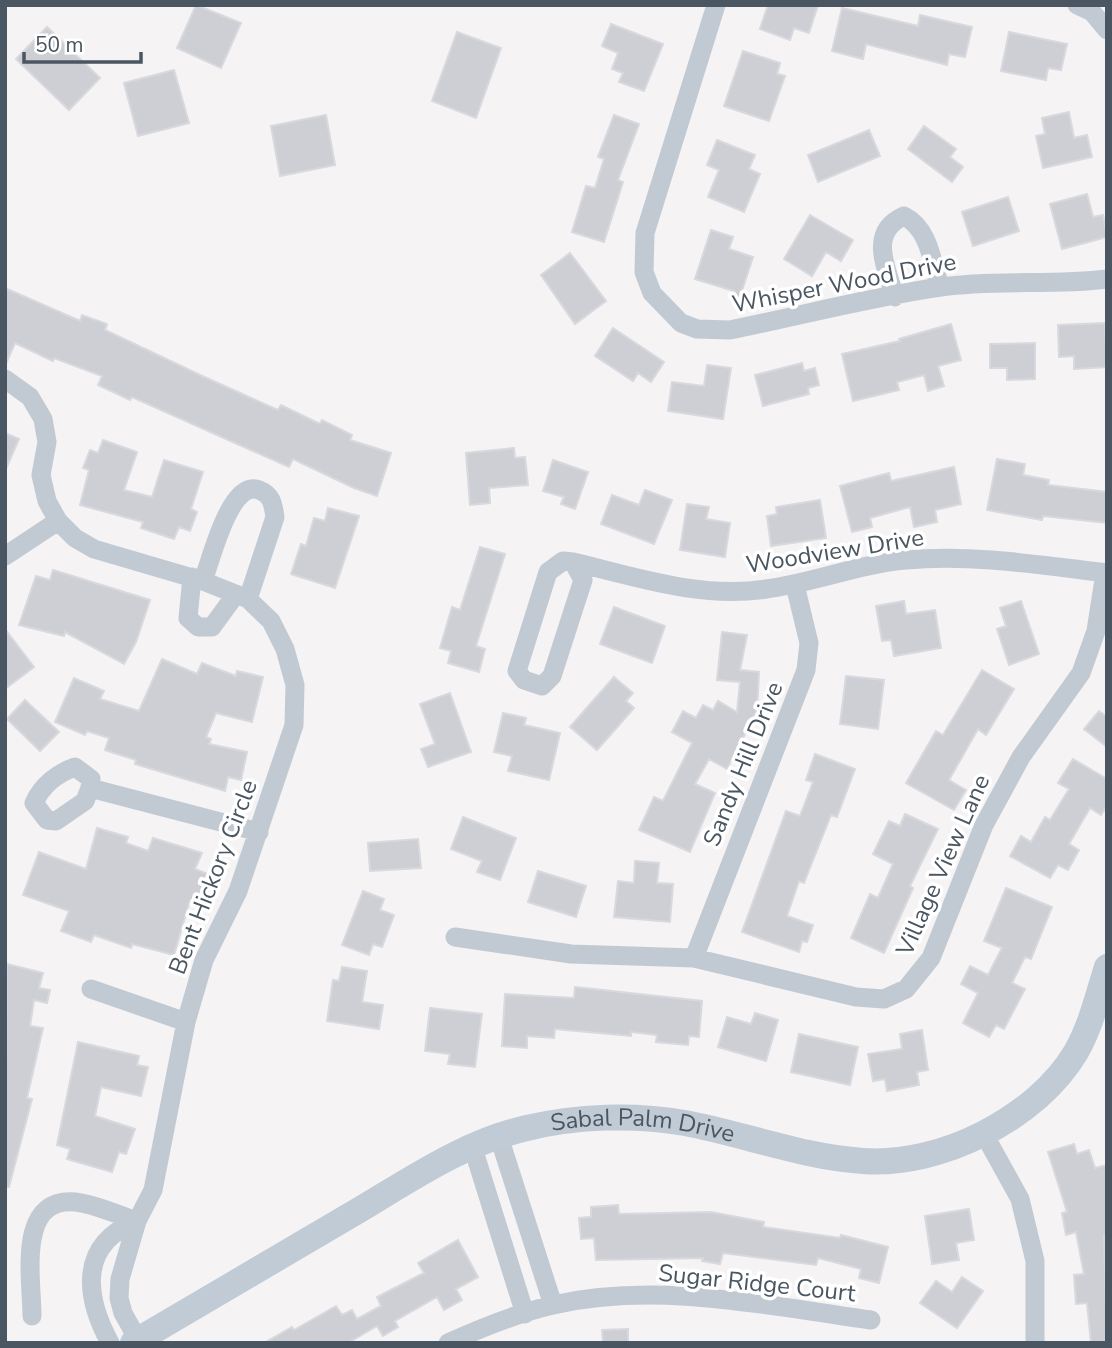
<svg xmlns="http://www.w3.org/2000/svg" width="1112" height="1348" font-family="'Nunito Sans',sans-serif">
	<style>
		.building { fill: #cdcfd5; stroke: #d7d9de; stroke-width: 2 }
		.lines { fill: none; stroke-linecap: round; stroke-linejoin: round }
		.street { stroke: #c1cad2; stroke-width: 19 }
		.secondary { stroke: #c1cbd6; stroke-width: 26 }
		.labels { text-anchor: middle; stroke-width: 7; stroke-linejoin: round; paint-order: stroke }
		.street-label { font-size: 24px; fill: #4a5661; stroke: #fff }
	</style>
	<rect width="100%" height="100%" fill="#f5f3f3"/>
	<path class="building" d="M196 5 241 23 221 68 177 48Z
		M768 5H818L809 33 794 28 790 40 760 29Z
		M842 8 918 26 920 15 972 27 965 57 949 54 947 65 866 44 863 59 832 51Z
		M611 24 663 44 644 91 619 82 623 73 612 69 618 53 602 46Z
		M47 27 100 78 69 110 16 59Z
		M457 32 501 48 476 118 432 101Z
		M1009 32 1067 44 1061 70 1048 68 1046 80 1001 71Z
		M743 51 780 63 777 74 785 76 769 121 724 106Z
		M174 70 189 123 138 136 124 83Z
		M1069 112 1074 138 1087 135 1092 157 1043 168 1036 136 1045 134 1042 118Z
		M326 115 335 165 280 176 271 126Z
		M614 115 639 124 618 180 623 182 604 242 572 232 586 186 595 188 604 159 598 157Z
		M924 126 956 149 950 157 963 167 952 182 908 149Z
		M869 130 880 156 818 182 808 155Z
		M717 140 755 155 749 169 760 174 744 212 708 197 719 170 707 165Z
		M1087 194 1093 217 1103 215 1107 237 1062 249 1050 204Z
		M1008 197 1019 231 973 246 962 212Z
		M810 215 853 240 841 261 826 252 812 276 784 259Z
		M711 230 733 237 729 249 753 257 737 306 734 291 695 279Z
		M570 253 606 301 575 324 541 275Z
		M5 288 80 321 82 315 107 324 105 330 200 375 278 410 281 405 320 424 322 420 352 435 350 440 391 453 377 496 354 488 293 459 289 467 132 397 130 400 98 385 102 376 54 358 53 361 15 343 5 366Z
		M1105 323 1107 367 1074 369V356L1059 357 1058 325Z
		M951 324 961 360 938 366 944 386 928 391 924 375 897 382 899 390 853 401 842 354 900 341 899 339Z
		M613 328 664 362 651 382 638 373 633 381 595 356Z
		M1035 343V379L1007 380V368H990V344Z
		M802 363 804 371 815 368 819 385 808 388 809 394 763 406 755 375Z
		M707 365 731 368 723 419 668 411 672 382 704 386Z
		M5 433 19 439 5 471Z
		M103 440 137 452 124 490 152 497 164 460 203 472 191 509 197 512 190 531 179 527 174 539 141 528 143 522 80 505 89 470 83 468 90 450 98 453Z
		M514 448 515 458 525 457 528 485 489 488 490 503 470 505 466 453Z
		M997 459 1025 464 1023 475 1049 480 1048 485 1107 492V523L1043 516 1042 520 987 510Z
		M553 460 588 472 575 509 561 504 564 497 543 491Z
		M954 467 961 504 935 510 937 522 914 527 910 507 870 518 872 527 852 532 840 486 889 473 891 481Z
		M645 490 672 500 654 544 601 524 612 495 639 505Z
		M820 500 826 538 771 546 767 516 777 514 776 507Z
		M687 504 709 507 706 519 730 523 725 557 680 550Z
		M328 508 359 516 335 588 291 574 301 544 306 546 314 518 325 521Z
		M480 547 505 554 476 646 485 649 479 672 448 663 451 651 440 648 452 607 460 610Z
		M53 570 150 600 136 642 124 664 65 632 64 636 19 625 36 576 50 580Z
		M904 601 906 614 935 610 941 648 894 656 891 640 882 641 876 606Z
		M1021 601 1039 654 1009 665 997 629 1006 626 1000 608Z
		M614 607 665 626 652 663 600 644Z
		M5 629 34 667 5 689Z
		M722 632 747 635 740 670 759 672 757 711 727 769 709 759 695 784 715 793 690 852 639 830 654 797 663 801 692 743 672 732 683 711 696 718 703 705 713 710 718 701 737 712 740 682 717 680Z
		M162 659 197 674 202 663 236 676 237 671 263 677 252 722 216 713 206 737 211 739 209 744 247 752 241 780 228 777 225 791 135 764 136 760 105 750 109 738 87 731 85 735 55 722 74 678 104 691 100 699 139 711Z
		M982 670 1014 689 986 735 978 729 949 780 966 790 954 810 906 783 936 731 943 735Z
		M846 676 884 680 878 729 840 724Z
		M614 677 633 693 626 701 634 708 597 750 570 727Z
		M450 693 471 752 428 767 421 749 435 744 420 704Z
		M25 700 59 732 40 751 7 719Z
		M1099 711 1107 717V747L1084 729Z
		M503 713 526 718 524 725 560 733 549 780 508 771 512 756 494 752Z
		M815 754 855 769 837 817 831 815 804 883 799 881 787 916 813 925 807 942 802 941 799 952 742 932 786 811 800 816 813 782 806 780Z
		M1073 759 1107 779V806L1101 815 1090 808 1069 844 1079 850 1068 870 1058 865 1050 878 1010 856 1021 836 1031 842 1045 817 1050 820 1069 789 1058 783Z
		M905 814 938 829 910 886 913 888 884 953 851 938 870 894 878 898 893 864 873 854 889 821 900 826Z
		M463 817 516 838 500 880 477 872 482 861 451 849Z
		M97 828 128 837 126 843 148 851 153 838 202 853 195 869 208 874 197 903 190 900 174 955 132 944 131 948 94 935 91 942 61 931 69 911 23 895 39 852 86 869Z
		M418 839 421 868 370 871 368 843Z
		M635 861 659 863 657 883 673 884 670 922 614 917 618 881 634 883Z
		M538 871 586 886 576 917 528 902Z
		M1006 888 1052 907 1031 959 1025 957 1012 983 1025 989 1004 1029 996 1025 989 1037 963 1023 978 993 961 984 970 966 988 975 1002 948 984 941Z
		M363 891 384 899 380 910 394 915 382 947 373 944 369 955 342 945Z
		M7 964 43 973 39 988 50 990 47 1003 34 1000 30 1026 43 1028 27 1098 32 1099 9 1187H5Z
		M342 967 367 971 362 1002 383 1005 379 1029 327 1021 333 980 339 981Z
		M575 987 702 1001 699 1037 689 1036 688 1045 656 1042 657 1035 631 1032V1036L555 1029 554 1038 527 1036V1048L502 1046 505 994 574 998Z
		M430 1008 482 1014 475 1067 448 1064 450 1054 425 1051Z
		M755 1013 778 1020 766 1061 718 1047 727 1017 751 1024Z
		M922 1030 928 1070 917 1072 919 1085 887 1091 885 1079 873 1081 868 1054 902 1049 900 1034Z
		M799 1034 858 1047 850 1085 791 1072Z
		M78 1042 139 1056 137 1065 148 1067 141 1096 101 1087 95 1116 135 1129 126 1154 119 1152 112 1172 67 1159 70 1149 57 1145Z
		M1074 1144 1077 1154 1089 1150 1095 1168 1107 1165V1235H1104L1107 1343H1091L1087 1303 1076 1304 1074 1275 1084 1274 1076 1232 1066 1235 1062 1213 1067 1212 1048 1152Z
		M618 1205 619 1214 711 1212 764 1222 763 1227 840 1238 841 1235 888 1247 879 1283 859 1278 861 1269 818 1258 816 1265 723 1253 720 1264 702 1261 703 1258 596 1260 594 1238 581 1239 579 1218 591 1217V1207Z
		M969 1209 974 1240 956 1243 959 1260 932 1264 925 1216Z
		M458 1240 478 1277 456 1289 462 1300 444 1310 437 1297 395 1321 398 1327 383 1336 377 1326 348 1343H264L292 1327 294 1330 336 1306 342 1315 352 1310 357 1319 381 1306 377 1297 424 1273 418 1263Z
		M962 1277 983 1291 957 1328 920 1303 936 1281 952 1292Z
		M628 1329V1343H603L602 1330Z"/>
	<g class="lines">
		<path class="street" d="M716 5 645 233 644 272 652 293 681 323 697 329 730 330C800 316 870 297 941 287 996 279 1052 286 1107 279
			M1077 5 1092 12 1107 30
			M895 297C886 267 868 232 904 216 929 228 932 262 940 287
			M5 379 30 397 43 419 47 442 41 475 47 501 58 521 75 538 94 549 203 581 248 599 271 621 285 649 295 685 294 725 238 891 204 960 186 1022 153 1190 137 1221 120 1279 119 1298 123 1313 138 1340
			M5 556 58 521
			M573 562 583 580 552 676 542 686 524 680 517 671 548 572 563 561 573 562C637 577 700 599 766 589 813 583 859 564 906 560 973 554 1040 565 1107 573
			M192 577 188 618 198 627H212L236 594
			M203 581C211 560 230 479 259 490 272 495 273 504 275 517L248 599
			M90 788 85 801 56 821 47 820 34 803C42 785 58 773 75 767L91 779 90 788 259 832
			M455 937 571 954 694 958 856 997 884 999 906 989 931 958 984 825 1021 757 1081 673 1096 631 1105 573
			M694 958 806 670 809 643 795 585
			M91 989 186 1022
			M984 1134 1020 1199 1035 1261V1343
			M499 1137 553 1305
			M473 1148 525 1314
			M32 1316C32 1279 16 1197 75 1202 95 1204 118 1215 137 1221
			M110 1343C84 1295 79 1244 137 1221
			M448 1343C481 1328 518 1313 553 1305 658 1281 768 1306 871 1320"/>
		<path class="secondary" id="s1" d="M133 1343C205 1301 277 1259 349 1216 404 1184 463 1142 527 1128 577 1116 634 1114 685 1123 744 1134 802 1157 863 1161 940 1167 1037 1118 1076 1052 1091 1026 1098 995 1107 967"/>
	</g>
	<g class="labels">
		<g class="street-label">
			<text transform="translate(844 283) rotate(-11)" y="8">Whisper Wood Drive</text>
			<text transform="translate(835 551) rotate(-9)" y="8">Woodview Drive</text>
			<text transform="translate(743 764) rotate(-68)" y="8">Sandy Hill Drive</text>
			<text transform="translate(943 865) rotate(-66)" y="8">Village View Lane</text>
			<text transform="translate(213 877) rotate(-69)" y="8">Bent Hickory Circle</text>
			<text dy="8" stroke="none"><textPath href="#s1" startOffset="567">Sabal Palm Drive</textPath></text>
			<text transform="translate(757 1283) rotate(6)" y="8">Sugar Ridge Court</text>
		</g>
	</g>
	<rect width="1112" height="1348" fill="none" stroke="#4a5661" stroke-width="14"/>
	<path d="M24 52v10h117v-10" fill="none" stroke="#4a5661" stroke-width="3.5"/>
	<text x="35" y="52" font-size="21" fill="#4a5661" stroke="#ffffff" stroke-width="5" paint-order="stroke">50 m</text>
</svg>
